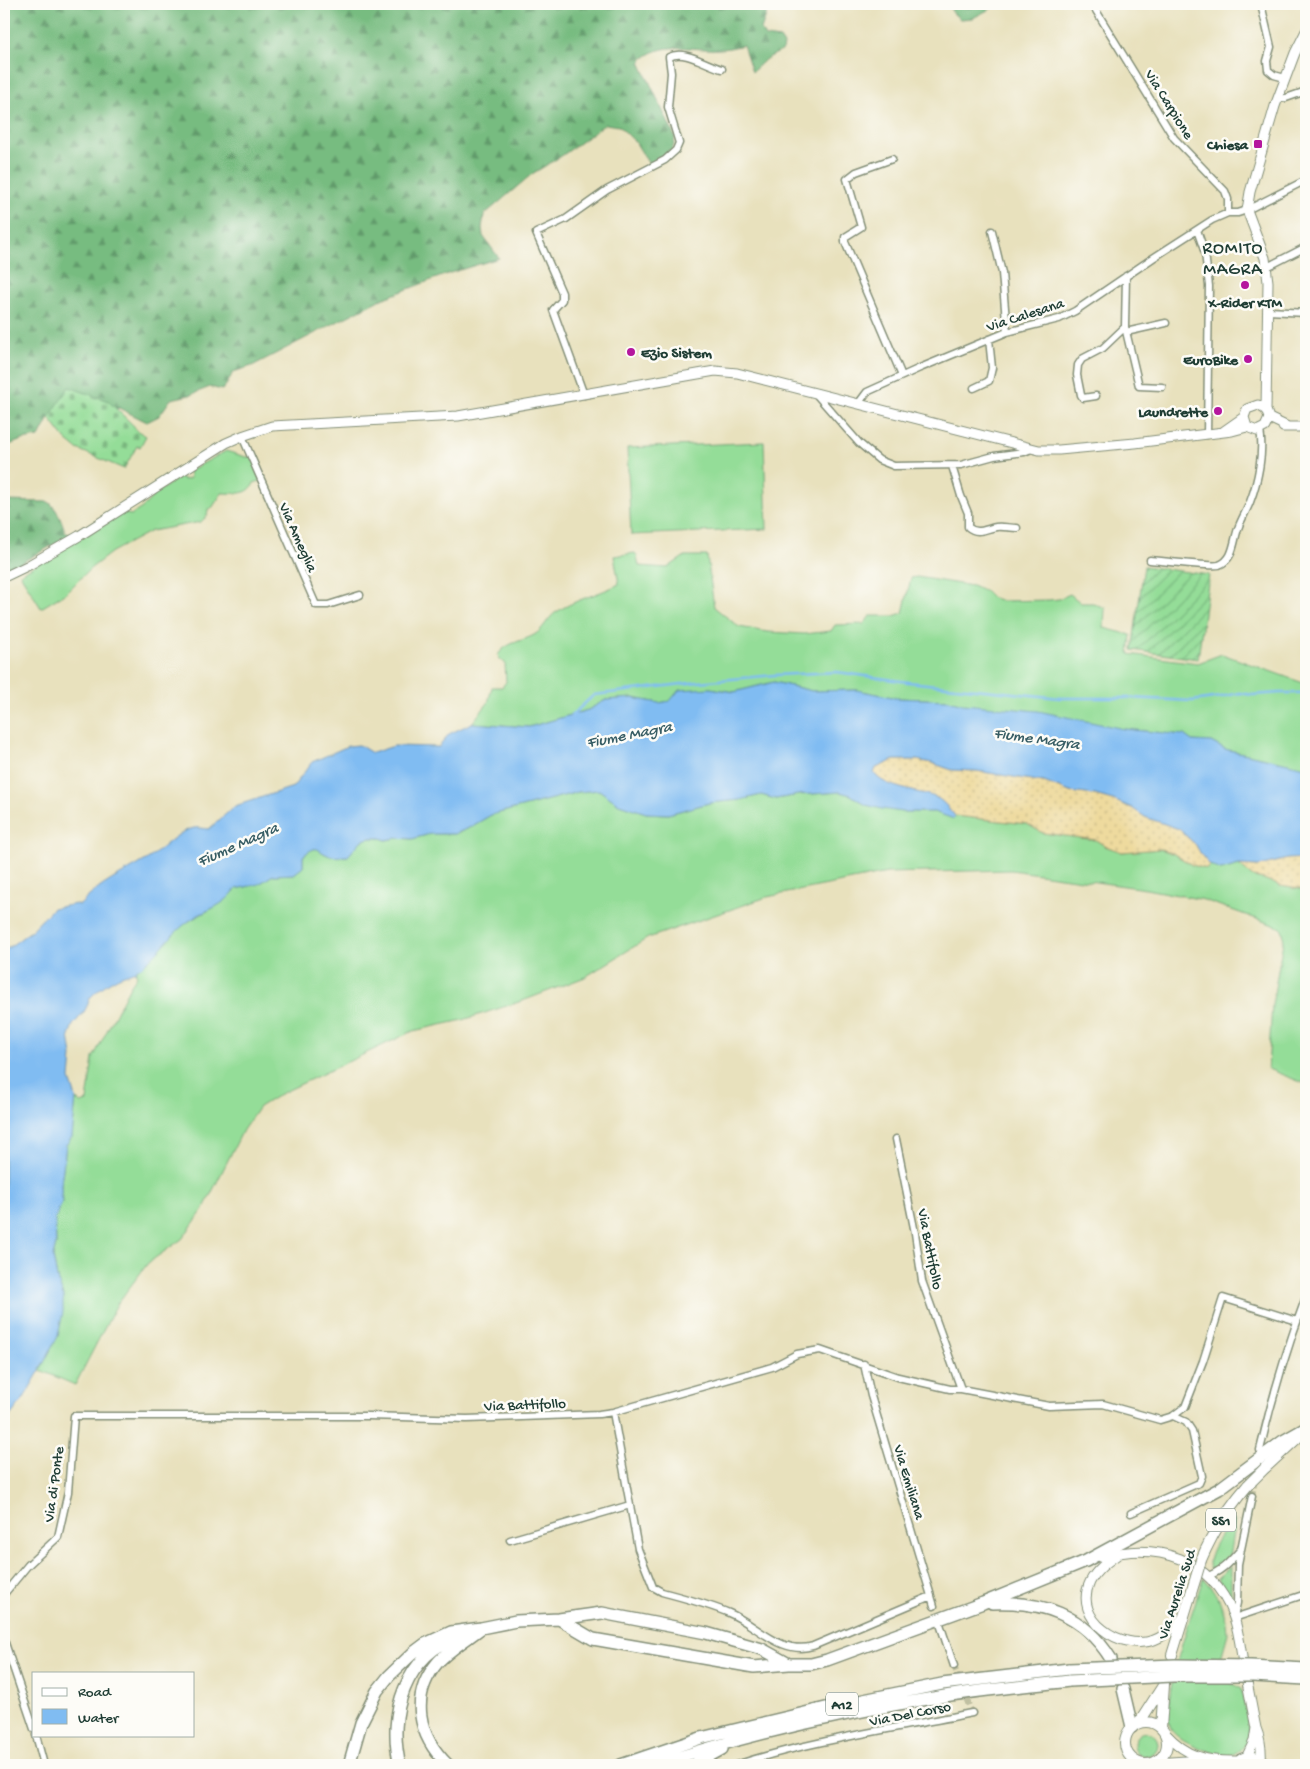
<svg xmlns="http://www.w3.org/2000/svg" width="1310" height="1769" font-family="'Gochi Hand',sans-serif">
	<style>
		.grass { fill: #94dd98; stroke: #5a8d66 }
		.forest { fill: url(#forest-firs); stroke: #4b7c5a }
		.sand { fill: url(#sand-dots); stroke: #868c69 }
		.cemetery { fill: url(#cemetery-stones); stroke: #5a8d66 }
		.garden { fill: url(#garden-furrows); stroke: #5a8d66 }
		.water { fill: #80bcf2; stroke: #507c93 }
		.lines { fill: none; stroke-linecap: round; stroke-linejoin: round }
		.stream { stroke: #80bcf2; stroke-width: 2.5 }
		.street-tunnel { stroke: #c0c0a2; stroke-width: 6; stroke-dasharray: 6 3; stroke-linecap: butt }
		.street-casing { stroke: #848f78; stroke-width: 9 }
		.secondary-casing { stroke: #848f78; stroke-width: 11 }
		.primary-casing { stroke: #848f78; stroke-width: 12 }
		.highway-casing { stroke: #848f78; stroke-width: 14 }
		.street { stroke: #fff; stroke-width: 6 }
		.secondary { stroke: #fff; stroke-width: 9 }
		.primary { stroke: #fff; stroke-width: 10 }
		.highway { stroke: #fff; stroke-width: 11 }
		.primary-bridge-casing { stroke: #848f78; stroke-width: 12; stroke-linecap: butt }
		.highway-bridge-casing { stroke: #848f78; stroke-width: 14; stroke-linecap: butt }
		.primary-bridge { stroke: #fff; stroke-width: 10 }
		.highway-bridge { stroke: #fff; stroke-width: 11 }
		.poi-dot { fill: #b5179e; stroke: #fdfcf7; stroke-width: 2 }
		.labels { text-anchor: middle; stroke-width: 5; stroke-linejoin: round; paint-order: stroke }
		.shield { fill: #fdfcf7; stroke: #62766e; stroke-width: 1 }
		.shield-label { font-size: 14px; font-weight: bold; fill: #1f3d34 }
		.street-label { font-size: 15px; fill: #1f3d34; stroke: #fdfcf7 }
		.poi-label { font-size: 15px; font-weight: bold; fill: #1f3d34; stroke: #fdfcf7; text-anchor: end }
		.water-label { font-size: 16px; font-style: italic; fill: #375d64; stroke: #fdfcf7 }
		.quarter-label { font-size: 18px; letter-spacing: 1px; fill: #1f3d34; stroke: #fdfcf7 }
	</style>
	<defs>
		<pattern id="forest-firs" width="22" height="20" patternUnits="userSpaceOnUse" patternTransform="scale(1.25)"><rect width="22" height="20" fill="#77bc80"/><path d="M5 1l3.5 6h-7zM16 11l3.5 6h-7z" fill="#619a6a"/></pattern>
		<pattern id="sand-dots" width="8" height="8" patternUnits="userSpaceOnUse" patternTransform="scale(1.25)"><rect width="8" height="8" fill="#eeda9e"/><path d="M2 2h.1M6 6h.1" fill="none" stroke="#ccbc89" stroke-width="1.8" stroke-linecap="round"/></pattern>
		<pattern id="cemetery-stones" width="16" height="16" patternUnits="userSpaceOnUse" patternTransform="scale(1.25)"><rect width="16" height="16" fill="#94dd98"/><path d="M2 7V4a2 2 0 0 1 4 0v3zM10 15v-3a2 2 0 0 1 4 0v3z" fill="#78b47d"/></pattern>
		<pattern id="garden-furrows" width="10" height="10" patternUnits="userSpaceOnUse" patternTransform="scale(1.25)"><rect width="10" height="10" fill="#94dd98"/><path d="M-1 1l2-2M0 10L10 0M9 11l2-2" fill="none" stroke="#78b47d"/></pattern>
	</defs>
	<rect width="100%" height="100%" fill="#fdfcf7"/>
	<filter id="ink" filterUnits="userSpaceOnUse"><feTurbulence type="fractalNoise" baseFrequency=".02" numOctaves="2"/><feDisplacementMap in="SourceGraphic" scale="10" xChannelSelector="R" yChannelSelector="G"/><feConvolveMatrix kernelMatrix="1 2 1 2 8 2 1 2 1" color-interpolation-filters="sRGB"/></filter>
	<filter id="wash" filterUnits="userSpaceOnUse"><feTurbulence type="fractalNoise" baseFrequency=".0096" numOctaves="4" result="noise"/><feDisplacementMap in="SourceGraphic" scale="20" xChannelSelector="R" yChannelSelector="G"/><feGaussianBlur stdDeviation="1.12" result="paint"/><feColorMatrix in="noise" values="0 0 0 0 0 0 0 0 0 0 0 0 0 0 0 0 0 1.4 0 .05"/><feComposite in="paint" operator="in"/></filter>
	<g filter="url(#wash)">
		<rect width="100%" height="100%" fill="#e8e1bd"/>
		<path class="grass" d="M764 442 767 529 631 535 627 448Z
			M226 451 246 457 253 456 263 480 254 483C249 496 234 493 222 493L212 508 208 509 207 516 201 522 151 531 112 552 91 568 66 593 41 608 20 574 123 513 131 515 142 508 156 493 180 477 185 480 190 478 189 471Z
			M635 553 637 556 639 566 667 568 685 556H707L714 607 739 627 768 632 805 634 831 631 835 625 864 624 870 616H893L903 613 911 578 917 577 972 586 985 591 991 597 1002 601 1049 600 1059 599 1070 594 1081 603H1093L1105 608 1104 628 1131 635 1129 654 1198 663 1222 654 1306 684V767L1224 749 1211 742 1191 741 1184 735 1124 729 963 704 948 700 897 698 857 690 812 691 774 682 734 692 710 688 670 701 659 703 633 698 606 700 588 710 529 727 472 723 488 703 492 687H502L506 682 505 663 499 658 498 655C506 642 521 642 534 635 543 630 547 619 555 613 575 599 598 595 619 584L614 556Z
			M599 790 619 804 646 813 668 814 709 803 740 800 761 795 776 799 798 795 840 792 851 795 866 805 902 812H934L954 818 955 816 1027 824 1043 833 1096 840 1105 846 1122 852 1161 849 1174 854 1192 865 1207 869 1210 865 1221 870 1239 865 1253 877 1264 879 1280 886 1306 890V1084L1268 1069 1272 1005 1284 936 1282 930 1279 927 1204 900 1146 889 1011 870 887 873 767 897 648 938 585 977 525 1000 463 1020 413 1031 280 1094 259 1107 243 1130 203 1210 182 1239 148 1263 117 1304 75 1385 40 1370 58 1336 63 1296 57 1278 53 1256 56 1244 55 1219 62 1202 61 1185 66 1145 72 1137 76 1098 81 1103 87 1101 93 1058 130 986 137 976 135 971C141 965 149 959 155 953 163 945 170 935 179 928 198 913 222 908 236 889L259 884 273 875 294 874 303 867V856C321 841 315 852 331 856 336 857 343 856 348 856L360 841 369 838H381L386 840 397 838 412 839 430 834H455L467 829 491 815 578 792Z
			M1231 1521H1235L1229 1557 1215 1569H1210C1205 1554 1222 1533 1231 1521Z
			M1231 1566V1600L1217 1578Z
			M1203 1578 1218 1596 1227 1622 1228 1633 1220 1662 1226 1680 1241 1689C1243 1701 1251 1730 1248 1741 1245 1747 1236 1753 1230 1756 1214 1754 1176 1742 1170 1726 1160 1699 1194 1609 1203 1578Z
			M1134 1744a12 12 0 1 1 24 0a12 12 0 1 1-24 0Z"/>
		<path class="forest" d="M4 4H760L766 7 767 12 761 30 765 37 780 39 784 45 783 50 766 59 752 72 743 45C735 47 727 49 720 49 692 51 661 39 640 62L675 137C673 157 666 158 650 166L636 143 619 126 605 124 563 155 532 174 484 215 482 228 483 236 499 258 450 273 379 300 252 366 233 372 227 384 222 390 210 387 190 395 171 399 159 416 147 422 119 408 116 409 108 401 49 418 39 437 22 440 4 447Z
			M947 4H999L973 18 960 19 954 14Z
			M4 501 49 502C58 510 62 521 65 532L71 535 4 572Z"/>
		<path class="sand" d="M894 760H917L932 763 952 770 977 771 1044 782 1070 792 1095 795 1113 800 1132 808 1145 817 1179 829 1196 845 1202 856 1210 865 1207 869 1192 865 1174 854 1161 849 1122 852 1105 846 1096 840 1043 833 1027 824 955 816C949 809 944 801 935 797 918 791 883 788 874 773L876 768Z
			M1301 857 1306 858V890L1280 886 1264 879 1253 877 1239 865 1259 866 1287 859Z"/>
		<path class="cemetery" d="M69 387 108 401 134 426 136 430 146 436 140 447 137 446 124 469 77 449 66 440 49 418Z"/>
		<path class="garden" d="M1144 566 1209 575 1198 659 1132 650Z"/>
		<path class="water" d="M774 682 812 691 857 690 897 698 948 700 963 704 1038 711 1124 729 1184 735 1192 741 1211 742 1224 749 1306 767V858L1287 859 1259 866 1239 865 1221 870 1210 865 1202 856 1196 845 1179 829 1145 817 1132 808 1113 800 1095 795 1070 792 1044 782 977 771 952 770 932 763 917 760H894L876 768 874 773C883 788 919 791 935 797 944 801 949 809 955 816L954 819 934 812H902L882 809 866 805 851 795 840 792 798 795 776 799 761 795 740 800 709 803 668 814 646 813 619 804 599 790 578 792 491 815 467 829 454 834H430L412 839 397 838 386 840 381 838H369L361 841 348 856C343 856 336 857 331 856 316 852 320 842 303 856V867L294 874 273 875 259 884 236 889C222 908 208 908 189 921 169 935 156 958 135 971 129 974 122 975 117 978 107 983 96 991 89 999L88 1004 84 1012 73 1025 69 1035 72 1056 70 1079 76 1098 72 1137 66 1145 61 1185 62 1202 55 1219 56 1244 53 1256 57 1278 63 1296V1312L58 1336 40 1370 24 1398 4 1424V951L31 931 53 908 76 904 80 905C100 883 122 875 146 860 161 851 177 831 194 828 199 827 205 829 209 829L235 806 293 787 312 762 348 746 359 745 372 753 394 746 439 747 449 734 472 723 529 727 588 710 606 700 633 698 659 703 670 701 679 690 710 688 734 692Z"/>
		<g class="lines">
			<path class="stream" d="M571 716 594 695 698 682 775 675 837 672 908 682 1060 698H1129L1192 701 1221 697 1239 693 1253 695 1280 693H1306"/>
		</g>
	</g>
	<g filter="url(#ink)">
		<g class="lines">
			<path class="street-tunnel" d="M1252 1496 1258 1461
				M954 1666 971 1711"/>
			<defs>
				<path id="street" d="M1092 4 1174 138 1225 191 1228 199V213
					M1261 4 1271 47 1267 61 1268 70 1274 75 1285 78
					M1278 99 1286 98 1306 91
					M892 159 856 172 847 179 861 227 845 237V242L902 376
					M1197 230 1205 253 1209 286 1207 435
					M992 231 1002 273 1007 332
					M1267 267 1306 247
					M1126 276 1125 327 1139 386 1162 387
					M1269 311 1306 313
					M1126 332 1166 323
					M974 388 989 381 992 368 989 339
					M815 393 859 443 879 460 894 466 961 465 994 456 1024 452 1031 449
					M584 395 553 310 562 300V293L536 233 566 219 607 190 665 160 676 150 679 143 668 107 671 73 669 57C685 49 706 65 722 69
					M1096 396 1083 398 1081 395 1077 375 1078 365 1082 359 1103 348 1125 327
					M858 404 867 392 920 368 1007 332 1059 319 1075 311 1153 258 1212 220 1228 213H1238L1247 210 1306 180
					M242 436 316 605H328L360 595
					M952 466 961 496 968 513V527C977 535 985 529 996 527 1002 526 1010 528 1017 528
					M1150 560C1162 561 1211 567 1219 565 1235 559 1233 540 1239 526 1242 518 1247 510 1250 502 1258 481 1264 452 1260 430
					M896 1139 915 1233 922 1281 961 1389
					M864 1364 871 1396 934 1606
					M613 1412 638 1549 653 1587 662 1592C684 1598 708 1604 729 1613 756 1624 781 1656 813 1646L931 1596
					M1260 1450C1272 1398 1287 1347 1306 1297
					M1131 1513 1199 1483 1202 1476 1192 1431 1186 1422 1173 1416
					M510 1540 630 1505
					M1207 1576C1222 1572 1231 1560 1241 1549
					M4 1594 28 1565 58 1537 68 1492 74 1416H369L467 1419 599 1414 613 1412 772 1367 797 1354 820 1350 898 1377 950 1389H961L1049 1406 1103 1404 1160 1420 1173 1416 1185 1407 1203 1361 1223 1298 1297 1321
					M1234 1616 1237 1603 1238 1564 1252 1496
					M1234 1618 1306 1594
					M940 1624 954 1666
					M4 1640 34 1729
					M36 1735 44 1765
					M736 1765C812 1740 893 1729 972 1713"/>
				<path id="secondary" d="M1266 410 1268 282 1265 258 1247 210 1250 192 1275 106 1295 53 1306 31
					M1269 418 1265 427 1257 431 1247 427 1244 417 1247 409 1258 405 1266 410 1269 418 1288 427
					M1283 427H1306
					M1224 431 1244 417
					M4 577 29 565 79 536 226 443 242 436 272 426 458 416 715 371 737 373 1039 450H1059L1135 443 1232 431 1247 427
					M1117 1555C1107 1562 1096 1570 1090 1582 1072 1619 1121 1652 1154 1640 1166 1636 1175 1625 1184 1617
					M1101 1557C1157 1541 1211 1558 1233 1615 1238 1628 1240 1643 1242 1657 1247 1680 1251 1704 1256 1728 1261 1740 1262 1750 1261 1763
					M1166 1734C1187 1757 1208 1762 1238 1761
					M1247 1756 1254 1741 1256 1728
					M1156 1763 1186 1761 1197 1765
					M1235 1765C1240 1757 1246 1755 1255 1757L1262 1765"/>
				<path id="primary" d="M1265 1468 1305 1431
					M1201 1560C1213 1532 1228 1508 1248 1485
					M1172 1655 1196 1577
					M1125 1743a21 21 0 1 1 42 0a21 21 0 1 1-42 0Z
					M1139 1723 1164 1684
					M1161 1728 1164 1685"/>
				<path id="highway" d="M992 1603C1042 1601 1083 1614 1111 1659
					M559 1619 593 1639 754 1667 789 1664H811L827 1660 983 1603 1086 1561 1219 1489 1283 1441 1306 1428
					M1123 1689 1132 1727
					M349 1765 361 1723 377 1691 389 1676 413 1653 425 1644 451 1632 481 1628 516 1621 559 1619 602 1613 706 1633 762 1649 789 1664
					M400 1765C387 1715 405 1655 459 1636
					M448 1765C418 1736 409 1696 438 1662 449 1650 467 1639 480 1629
					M621 1765 701 1738 834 1706 942 1684 1069 1669
					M654 1765C748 1734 846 1712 945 1696 986 1689 1028 1686 1069 1681
					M693 1765 722 1749"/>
			</defs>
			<use href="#street" class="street-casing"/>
			<use href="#secondary" class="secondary-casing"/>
			<use href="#primary" class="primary-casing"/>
			<use href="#highway" class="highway-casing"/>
			<use href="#street" class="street"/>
			<use href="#secondary" class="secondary"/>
			<use href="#primary" class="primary"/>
			<use href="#highway" class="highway"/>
			<defs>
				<path id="primary-bridge" d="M1248 1485 1265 1468
					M1196 1577 1201 1560"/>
				<path id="highway-bridge" d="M1069 1669 1175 1665 1251 1666 1306 1669
					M1069 1681 1173 1676H1253L1306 1679"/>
			</defs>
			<use href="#primary-bridge" class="primary-bridge-casing"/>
			<use href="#highway-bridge" class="highway-bridge-casing"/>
			<use href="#primary-bridge" class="primary-bridge"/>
			<use href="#highway-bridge" class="highway-bridge"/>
		</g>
	</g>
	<g class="poi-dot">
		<rect x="1253" y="139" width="10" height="10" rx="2.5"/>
		<circle cx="1245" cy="285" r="5"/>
		<circle cx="631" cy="352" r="5"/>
		<circle cx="1248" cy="359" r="5"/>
		<circle cx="1218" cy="411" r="5"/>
	</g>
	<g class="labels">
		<g class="shield">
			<rect x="1206" y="1508.5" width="30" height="23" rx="4"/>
			<rect x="826" y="1692.5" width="32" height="23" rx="4"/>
		</g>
		<g class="shield-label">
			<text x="1221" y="1525">SS1</text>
			<text x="842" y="1709">A12</text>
		</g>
		<g class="street-label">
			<text transform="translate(1170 104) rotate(58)" y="5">Via Carpione</text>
			<text transform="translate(1025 314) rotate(-18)" y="5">Via Calesana</text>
			<text transform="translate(299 537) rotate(66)" y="5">Via Ameglia</text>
			<text transform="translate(931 1249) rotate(79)" y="5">Via Battifollo</text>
			<text transform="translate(525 1404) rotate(-2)" y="5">Via Battifollo</text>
			<text transform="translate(910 1482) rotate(73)" y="5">Via Emiliana</text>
			<text transform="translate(53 1484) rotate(-82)" y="5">Via di Ponte</text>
			<text transform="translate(1176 1594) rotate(-72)" y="5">Via Aurelia Sud</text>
			<text transform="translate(910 1713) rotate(-11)" y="5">Via Del Corso</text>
		</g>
		<g class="poi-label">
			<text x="1248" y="149">Chiesa</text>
			<text x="1245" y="307" text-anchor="middle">X-Rider KTM</text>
			<text x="641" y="357" text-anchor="start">Ezio Sistem</text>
			<text x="1238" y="364">EuroBike</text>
			<text x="1208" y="416">Laundrette</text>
		</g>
		<g class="water-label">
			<text transform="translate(629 733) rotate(-11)" y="6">Fiume Magra</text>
			<text transform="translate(1037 737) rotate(8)" y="6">Fiume Magra</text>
			<text transform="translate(237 843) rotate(-24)" y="6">Fiume Magra</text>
		</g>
		<g class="quarter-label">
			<text x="1233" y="253">ROMITO<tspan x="1233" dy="21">MAGRA</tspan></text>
		</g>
	</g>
	<rect width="1310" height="1769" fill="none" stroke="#fdfcf7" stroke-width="20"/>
	<rect x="32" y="1672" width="162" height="65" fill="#fdfcf7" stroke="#a4b0a9"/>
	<rect x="42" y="1688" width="25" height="8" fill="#ffffff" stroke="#a4b0a9"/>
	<text x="78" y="1696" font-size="15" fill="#1f3d34">Road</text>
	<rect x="42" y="1709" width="25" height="15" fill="#80bcf2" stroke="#a4b0a9"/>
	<text x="78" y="1722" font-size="15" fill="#1f3d34">Water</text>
</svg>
